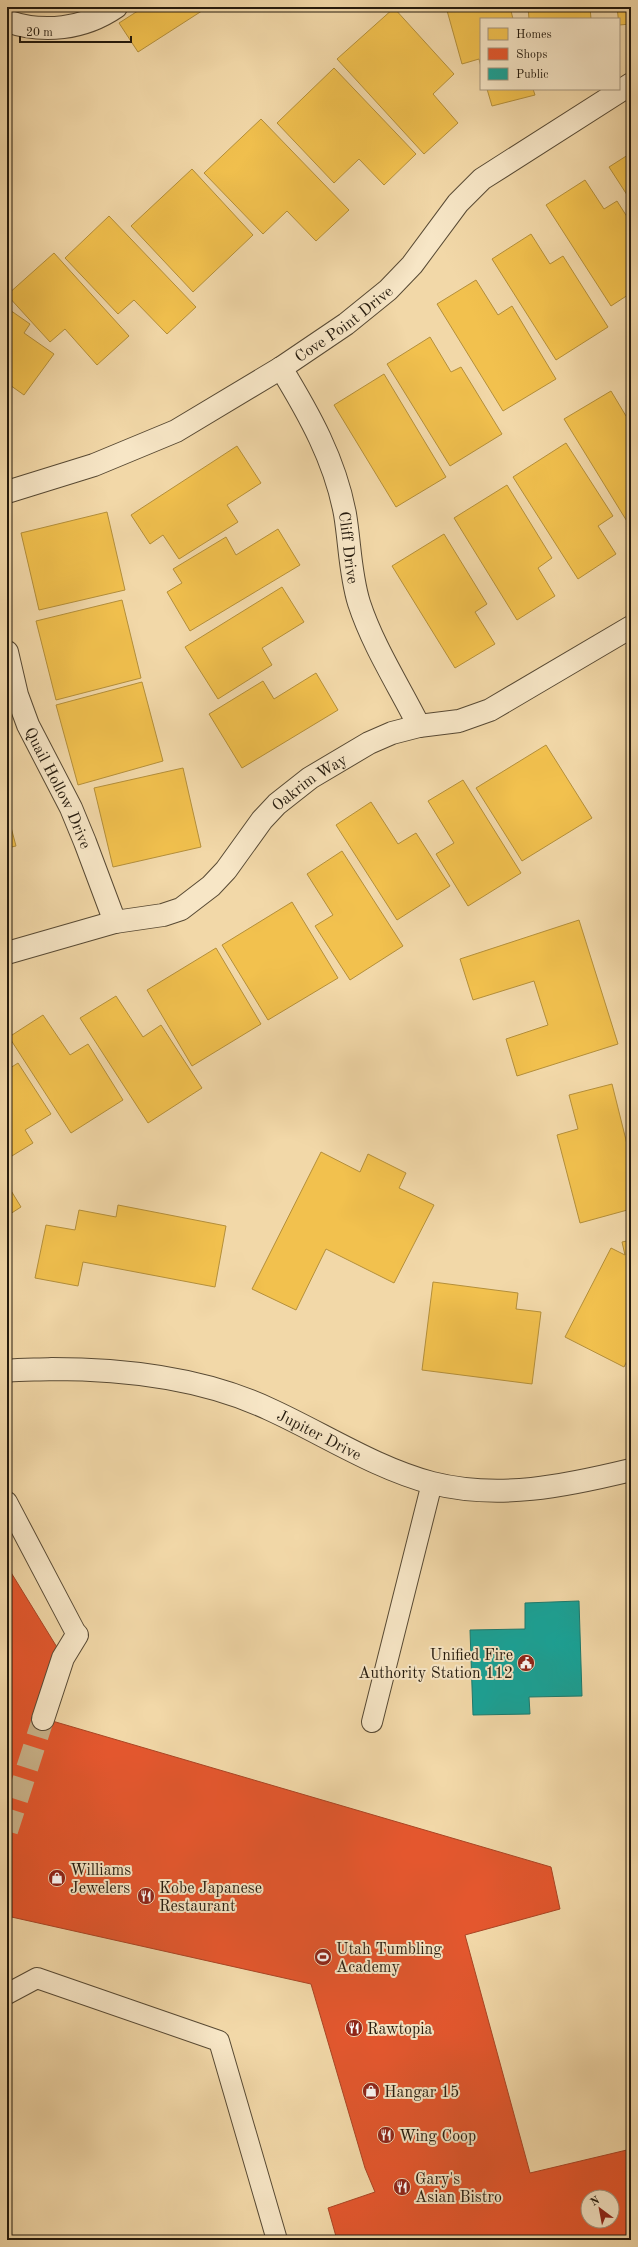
<svg xmlns="http://www.w3.org/2000/svg" width="638" height="2247" font-family="'Old Standard TT',serif">
	<style>
		.homes { fill: #f2c14e; stroke: #b48f3a }
		.shops { fill: #e4572e; stroke: #aa4524; fill-rule: evenodd }
		.public { fill: #17a398; stroke: #1b7a6e }
		.lines { fill: none; stroke-linecap: round; stroke-linejoin: round }
		.pedestrian-tunnel { stroke: #c9b289; stroke-width: 22; stroke-dasharray: 22 11; stroke-linecap: butt }
		.service-casing { stroke: #584a34; stroke-width: 22 }
		.pedestrian-casing { stroke: #584a34; stroke-width: 24 }
		.minor-casing { stroke: #584a34; stroke-width: 24 }
		.tertiary-casing { stroke: #584a34; stroke-width: 24 }
		.service { stroke: #f7e6c6; stroke-width: 20 }
		.pedestrian { stroke: #f7e6c6; stroke-width: 22 }
		.minor { stroke: #f7e6c6; stroke-width: 22 }
		.tertiary { stroke: #f7e6c6; stroke-width: 22 }
		.labels { text-anchor: middle; stroke-width: 4; stroke-linejoin: round; paint-order: stroke }
		.street-label { font-size: 16px; fill: #241a0d; stroke: #f7e6c6 }
		.poi-label { font-size: 16px; fill: #241a0d; stroke: #f7e6c6; text-anchor: start }
	</style>
	<rect width="100%" height="100%" fill="#f2d8a8"/>
	<filter id="stains"><feTurbulence type="fractalNoise" baseFrequency=".005" numOctaves="4"/><feColorMatrix values="0 0 0 0 .2 0 0 0 0 .09 0 0 0 0 .02 0 0 0 .5 -.17"/></filter>
	<radialGradient id="worn" r=".72"><stop offset=".6" stop-color="#630" stop-opacity="0"/><stop offset="1" stop-color="#630" stop-opacity=".3"/></radialGradient>
	<path class="homes" d="M144 7H208L138 52 119 23Z
		M446 7H510L513 19H481V67L479 59 462 64Z
		M528 7H590L591 19H529Z
		M617 7H631V24L619 25Z
		M394 8 454 74 433 94 458 123 424 154 337 59Z
		M334 68 416 154 384 185 359 159 334 183 277 123Z
		M487 89H533L535 95 492 106Z
		M261 119 349 210 316 241 287 211 263 234 204 173Z
		M631 153V201L609 167Z
		M192 169 253 235 193 292 131 226Z
		M585 180 604 209 617 201 631 223V293L611 306 546 205Z
		M109 216 196 307 167 334 134 300 118 314 65 258Z
		M531 234 550 264 563 256 608 327 556 360 492 259Z
		M54 253 129 336 97 365 65 329 50 342 7 295Z
		M476 280 498 315 512 306 556 379 503 411 437 304Z
		M7 308 30 324 24 333 54 354 24 395 7 383Z
		M430 337 451 372 461 367 502 434 450 466 387 364Z
		M384 374 446 477 396 507 334 405Z
		M611 391 626 416 631 412V522L628 523 564 419Z
		M566 443 613 516 598 526 616 554 578 579 513 477Z
		M237 446 261 483 227 505 238 522 179 559 163 535 150 544 131 515Z
		M507 485 552 558 538 568 555 596 517 620 454 518Z
		M107 512 125 590 39 610 21 533Z
		M278 529 300 565 190 631 167 592 182 583 173 569 226 537 236 555Z
		M444 534 487 604 475 612 495 644 455 668 392 566Z
		M282 587 304 622 262 648 272 665 218 699 185 647Z
		M122 600 141 678 56 700 36 621Z
		M316 673 338 710 242 768 209 714 263 681 274 699Z
		M142 682 163 761 78 785 56 705Z
		M546 745 592 818 522 861 476 788Z
		M183 768 201 847 113 867 94 788Z
		M463 780 521 873 468 906 436 854 454 843 428 801Z
		M371 802 398 844 416 833 450 886 397 920 336 825Z
		M7 812 16 846 7 848Z
		M342 851 403 946 350 980 315 926 333 915 307 874Z
		M292 902 338 978 268 1020 222 945Z
		M579 920 618 1044 517 1076 506 1039 548 1025 534 981 473 1000 460 959Z
		M216 948 261 1024 192 1066 147 990Z
		M116 996 143 1037 161 1025 202 1088 148 1123 80 1018Z
		M43 1015 70 1055 88 1044 123 1100 71 1133 9 1037Z
		M18 1063 51 1114 25 1130 33 1143 7 1159V1070Z
		M612 1084 631 1160V1209L580 1223 557 1135 578 1129 569 1095Z
		M321 1152 360 1172 368 1154 406 1173 399 1188 434 1205 394 1283 326 1249 296 1310 252 1289Z
		M7 1184 21 1207 7 1216Z
		M118 1205 226 1226 215 1287 83 1262 78 1286 35 1278 46 1225 75 1230 79 1210 116 1217Z
		M631 1240V1353L624 1367 565 1337 611 1248 625 1255 622 1242Z
		M433 1282 518 1293 516 1309 541 1312 532 1384 422 1370Z"/>
	<path class="shops" d="M7 1566 63 1657 42 1718 551 1867 560 1909 465 1935 530 2173 631 2149V2240H337L328 2208 375 2192 365 2168 311 1984 7 1916ZM588 2197H612V2221H588Z"/>
	<path class="public" d="M579 1601 582 1696 529 1697 530 1714 473 1715 470 1630 525 1629V1603Z"/>
	<g class="lines">
		<path class="pedestrian-tunnel" d="M7 1831 43 1719"/>
		<defs>
			<path id="service" d="M7 1502 77 1635
				M372 1722 432 1483
				M7 1994 37 1978 219 2041 277 2240"/>
			<path id="pedestrian" d="M43 1719 63 1658 77 1635"/>
			<g id="minor">
				<path d="M7 21C43 34 84 29 116 7"/>
				<path id="s1" d="M281 368C309 414 335 460 345 514 350 544 350 574 359 603 373 646 399 686 419 726"/>
				<path id="s2" d="M7 492 94 465 176 431 281 368 346 324 388 290 412 265 458 203 482 179 631 84"/>
				<path id="s3" d="M7 652 17 695 28 725 71 808 85 842 115 922"/>
				<path id="s4" d="M7 953 115 922 163 915 181 909 211 886 226 870 262 820 277 804 310 778 369 743 392 733 419 726 459 721 490 710 631 627"/>
			</g>
			<g id="tertiary">
				<path id="s5" d="M7 1371C22 1369 37 1370 52 1369 125 1369 203 1378 269 1409 322 1433 375 1468 432 1483 499 1500 565 1486 631 1470"/>
			</g>
		</defs>
		<use href="#service" class="service-casing"/>
		<use href="#pedestrian" class="pedestrian-casing"/>
		<use href="#minor" class="minor-casing"/>
		<use href="#tertiary" class="tertiary-casing"/>
		<use href="#service" class="service"/>
		<use href="#pedestrian" class="pedestrian"/>
		<use href="#minor" class="minor"/>
		<use href="#tertiary" class="tertiary"/>
	</g>
	<defs>
		<symbol id="civic-disc" viewBox="-11 -11 22 22"><circle r="9.5" fill="#8f2418" stroke="#f7e6c6"/><path d="M-.6-6.5H3V-4.5H.6V-3L4-1V1h2V6H-6V1h2V-1L-.6-3ZM-1.2 2.5V6h2.4V2.5Z" fill="#fff"/></symbol>
		<symbol id="shop-disc" viewBox="-11 -11 22 22"><circle r="9.5" fill="#8f2418" stroke="#f7e6c6"/><path d="M-5-2.5h2.3a2.7 3.5 0 0 1 5.4 0H5L5.5 6h-11ZM-1.5-2.5h3a1.5 2.3 0 0 0-3 0Z" fill="#fff"/></symbol>
		<symbol id="restaurant-disc" viewBox="-11 -11 22 22"><circle r="9.5" fill="#8f2418" stroke="#f7e6c6"/><path d="M-5-6h1v4h1v-4h1v4h1v-4h1v5L-1.5 .5V6h-2V.5L-5-1ZM5-6V6H3V1.5H1.5Q1.5-4 5-6Z" fill="#fff"/></symbol>
		<symbol id="stadium-disc" viewBox="-11 -11 22 22"><circle r="9.5" fill="#8f2418" stroke="#f7e6c6"/><path d="M0-5a6.5 5 0 1 0 0 10a6.5 5 0 1 0 0-10ZM-3.5-1.8h7v3.6h-7Z" fill="#fff"/></symbol>
	</defs>
	<g fill-rule="evenodd">
		<use href="#civic-disc" x="516" y="1653" width="20" height="20"/>
		<use href="#shop-disc" x="47" y="1868" width="20" height="20"/>
		<use href="#restaurant-disc" x="136" y="1886" width="20" height="20"/>
		<use href="#stadium-disc" x="313" y="1947" width="20" height="20"/>
		<use href="#restaurant-disc" x="344" y="2018" width="20" height="20"/>
		<use href="#shop-disc" x="361" y="2081" width="20" height="20"/>
		<use href="#restaurant-disc" x="376" y="2125" width="20" height="20"/>
		<use href="#restaurant-disc" x="392" y="2177" width="20" height="20"/>
	</g>
	<g class="labels">
		<g class="street-label">
			<text dy="6" stroke="none"><textPath href="#s2" startOffset="379">Cove Point Drive</textPath></text>
			<text dy="6" stroke="none"><textPath href="#s1" startOffset="194">Cliff Drive</textPath></text>
			<text dy="6" stroke="none"><textPath href="#s4" startOffset="362">Oakrim Way</textPath></text>
			<text dy="6" stroke="none"><textPath href="#s3" startOffset="146">Quail Hollow Drive</textPath></text>
			<text dy="6" stroke="none"><textPath href="#s5" startOffset="324">Jupiter Drive</textPath></text>
		</g>
		<g class="poi-label">
			<text x="513" y="1660" text-anchor="end">Unified Fire<tspan x="513" dy="18">Authority Station 112</tspan></text>
			<text x="70" y="1875">Williams<tspan x="70" dy="18">Jewelers</tspan></text>
			<text x="159" y="1893">Kobe Japanese<tspan x="159" dy="18">Restaurant</tspan></text>
			<text x="336" y="1954">Utah Tumbling<tspan x="336" dy="18">Academy</tspan></text>
			<text x="367" y="2034">Rawtopia</text>
			<text x="384" y="2097">Hangar 15</text>
			<text x="399" y="2141">Wing Coop</text>
			<text x="415" y="2184">Gary's<tspan x="415" dy="18">Asian Bistro</tspan></text>
		</g>
	</g>
	<rect width="638" height="2247" fill="none" stroke="#f2d8a8" stroke-width="24"/>
	<rect x="8" y="8" width="622" height="2231" fill="none" stroke="#241a0d" stroke-width="2"/>
	<rect x="12" y="12" width="614" height="2223" fill="none" stroke="#241a0d"/>
	<rect x="480" y="18" width="140" height="72" fill="#f7e6c6" stroke="#a3947c"/>
	<rect x="488" y="28" width="20" height="12" fill="#f2c14e" stroke="#a3947c"/>
	<text x="516" y="38" font-size="12" fill="#241a0d">Homes</text>
	<rect x="488" y="48" width="20" height="12" fill="#e4572e" stroke="#a3947c"/>
	<text x="516" y="58" font-size="12" fill="#241a0d">Shops</text>
	<rect x="488" y="68" width="20" height="12" fill="#17a398" stroke="#a3947c"/>
	<text x="516" y="78" font-size="12" fill="#241a0d">Public</text>
	<g transform="translate(600 2209) rotate(328)"><circle r="19" fill="#f7e6c6" stroke="#a3947c"/>
	<path d="M0-3L7 15L0 10L-7 15Z" fill="#8f2418"/>
	<text y="-6" font-size="11" font-weight="bold" text-anchor="middle" fill="#241a0d">N</text>
	</g>
	<path d="M20 36v6h111v-6" fill="none" stroke="#241a0d" stroke-width="2"/>
	<text x="26" y="36" font-size="12" fill="#241a0d" stroke="#f7e6c6" stroke-width="3" paint-order="stroke">20 m</text>
	<rect width="100%" height="100%" filter="url(#stains)"/>
	<rect width="100%" height="100%" fill="url(#worn)"/>
</svg>
